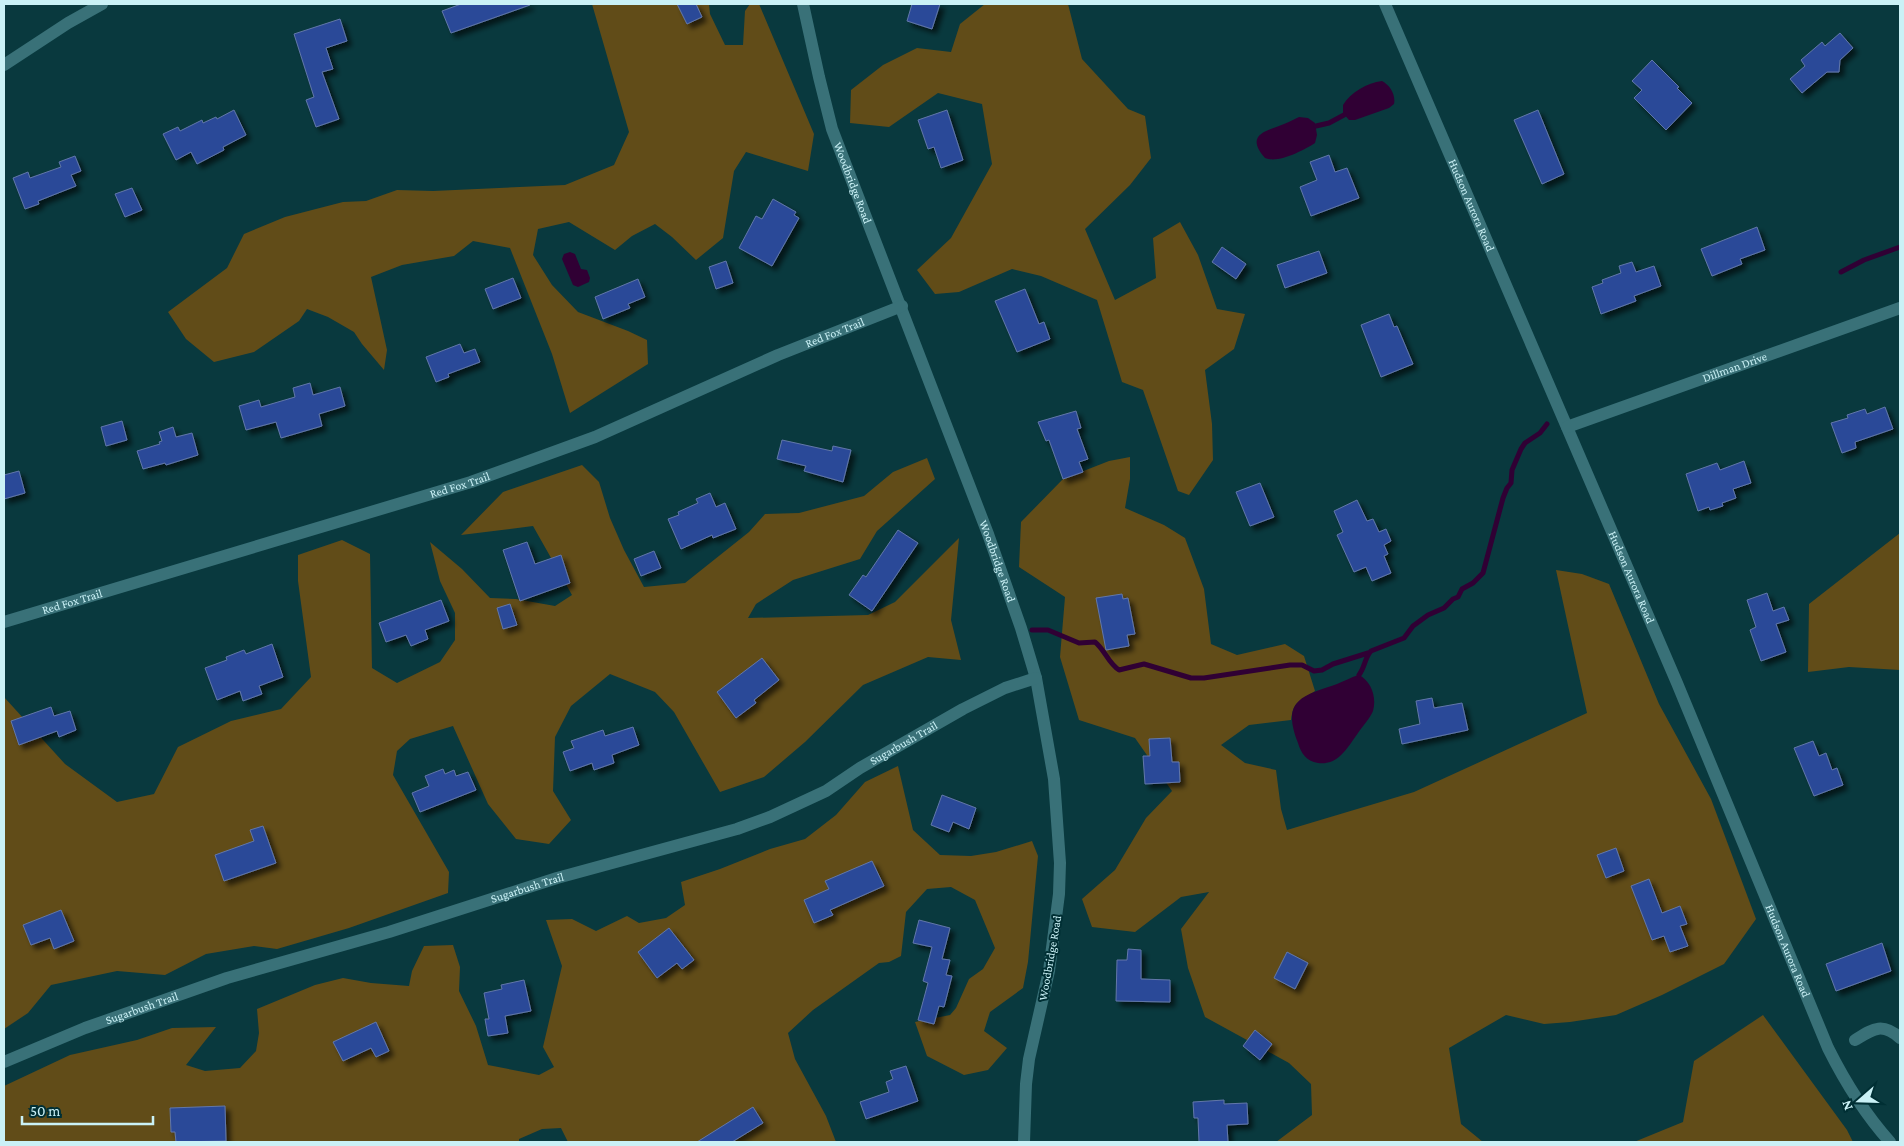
<svg xmlns="http://www.w3.org/2000/svg" width="1904" height="1146" font-family="'Crimson Pro',serif">
	<style>
		.green { fill: #614c18 }
		.water { fill: #300034 }
		.lines { fill: none; stroke-linecap: round; stroke-linejoin: round }
		.stream { stroke: #300034; stroke-width: 5 }
		.building { fill: #2c4998; stroke: #6177a9; filter: url(#shadow) }
		.minor { stroke: #397178; stroke-width: 12 }
		.labels { text-anchor: middle; stroke-width: 4; stroke-linejoin: round; paint-order: stroke }
		.street-label { font-size: 12px; fill: #caf1f6; stroke: #002f34 }
	</style>
	<defs>
		<filter id="shadow"><feDropShadow dx="4.5" dy="4.5" stdDeviation="2.5" flood-color="#0009"/></filter>
	</defs>
	<rect width="100%" height="100%" fill="#09393e"/>
	<path class="green" d="M592 4H709L710 14 725 45H743L745 11 750 4H759L814 134 808 171 746 152 734 171 723 238 696 260 672 237 655 224 632 236 615 250 569 222 538 229 533 255 552 285 578 312 628 331 647 340 648 364 570 413 552 354 510 248 473 241 454 256 402 265 371 277 387 350 384 370 362 344 354 332 328 317 307 309 299 321 254 352 214 362 186 339 168 312 227 268 244 234 285 217 343 202 366 201 397 190 433 191 565 185 614 165 629 132Z
		M985 4H1068L1082 59 1128 109 1145 116 1151 158 1130 185 1085 229 1115 300 1156 278 1153 238 1180 222 1198 255 1217 309 1245 314 1234 349 1205 370 1212 424 1213 460 1189 495 1178 491 1143 390 1122 382 1097 300 1041 276 1012 269 959 292 935 294 917 270 951 238 992 164 982 104 938 93 889 127 850 123 851 90 883 65 917 48 951 52 960 24Z
		M1130 457V479L1125 508 1164 525 1185 538 1204 589 1211 644 1237 655 1285 644 1304 656 1315 691C1299 702 1294 700 1291 720L1249 725 1221 745 1245 763 1276 770 1281 809 1287 830 1414 792 1587 713 1556 570 1582 574 1609 584 1659 704 1711 799 1756 919 1724 964 1662 995 1616 1015 1570 1022 1544 1024 1506 1015 1449 1048 1461 1124 1483 1142H1276L1312 1115 1311 1084 1289 1063 1205 1017 1188 968 1181 929 1209 892 1181 897 1135 932 1092 927 1082 899 1115 870 1146 818 1172 791 1135 738 1079 720 1060 657 1065 597 1019 567 1021 522 1063 479 1109 461Z
		M927 458 935 479 877 531 860 559 793 580 756 604 748 618 868 615 895 602 959 538 951 620 961 660 928 657 863 685 805 742 764 777 720 792 674 712 655 692 610 674 571 706 555 737 553 791 571 820 549 844 516 839 488 804 453 726 410 739 397 751 393 775 449 872 448 893 349 928 277 949 254 946 206 954 165 975 117 971 51 985 28 1013 4 1029V697L65 764 117 802 154 794 178 747 231 721 281 709 311 677 298 581V555L342 540 370 554 372 668 397 683 440 662 455 640V613L440 581 430 542 462 569 490 598 516 599 555 606 572 595 533 526 461 535 503 492 582 465 599 482 610 518 624 550 644 587 685 583 749 532 765 514 799 513 864 496 893 472Z
		M1900 533V670L1849 667 1808 672 1809 604Z
		M898 766 913 830 940 855 971 856 996 852 1032 841 1038 856 1028 962 1023 988 990 1012 984 1031 1007 1048 988 1070 964 1075 927 1056 915 1022 950 1015 956 1008 969 979 983 969 995 948 975 900 951 887 927 889 906 912 901 956 889 962 879 963 813 1010 788 1033 795 1059 826 1116 836 1142H568L561 1128 542 1129 519 1139V1142H4V1086L70 1055 137 1040 172 1028 216 1027 186 1065 205 1071 240 1068 256 1051 259 1033 257 1009 315 985 343 978 371 983 409 986 412 971 424 946 453 945 460 967 459 991 476 1026 488 1065 539 1075 554 1067 543 1047 562 966 546 920 572 919 596 931 627 916 639 923 666 918 685 905 681 882 720 869 770 849 805 839 836 815 865 782Z
		M1763 1015 1847 1130 1853 1142H1634L1683 1122 1694 1061Z"/>
	<path class="water" d="M1382 81C1390 85 1396 95 1394 104L1389 108 1355 120H1349L1343 113V105C1351 92 1367 83 1382 81Z
		M1299 117 1308 118 1315 123 1317 135 1315 143C1304 150 1278 164 1265 158 1244 134 1267 131 1284 124 1290 122 1294 119 1299 117Z
		M570 252 575 254 581 269 587 270 590 278 589 282 578 287 573 285 562 259 564 254Z
		M1359 675C1371 681 1377 697 1373 711 1370 718 1363 726 1358 733 1348 747 1338 766 1318 763 1306 761 1301 753 1298 743 1281 700 1302 696 1337 684 1345 681 1351 677 1359 675Z"/>
	<g class="lines">
		<path class="stream" d="M1316 126 1329 123 1344 115
			M1841 272 1864 260 1900 247
			M1032 630H1048L1079 643 1095 642C1105 650 1108 663 1119 670L1144 664 1191 678H1204L1290 665H1302L1314 671 1322 670 1333 664 1368 653
			M1359 675C1365 667 1365 657 1371 651L1404 638 1413 626 1428 615 1444 608 1453 599 1458 597 1462 589 1473 583 1483 573 1503 498 1507 488 1511 483 1512 470 1521 449 1525 443 1540 433 1547 424"/>
	</g>
	<path class="building" d="M461 4H529L530 5 451 33 442 11Z
		M677 4H696L702 17 687 24Z
		M912 4H940L932 29 907 21Z
		M340 19 347 41 326 48 333 69 322 72 339 119 316 127 306 100 314 97 294 34Z
		M1840 33 1853 48 1840 60 1839 72H1827L1802 93 1790 79 1805 66 1801 60 1822 42 1825 46Z
		M1652 60 1679 87 1677 88 1692 103 1666 130 1634 98 1642 90 1632 81Z
		M234 110 246 135 223 147 224 150 197 164 191 152 176 160 163 134 178 127 180 131 202 120 203 123 216 117 217 119Z
		M947 110 963 160 941 168 934 147 928 149 918 120Z
		M1538 110 1564 174 1542 184 1514 120Z
		M1329 155 1335 172 1347 168 1359 198 1311 216 1300 187 1317 180 1310 162Z
		M75 156 81 171 71 175 76 186 38 201 39 204 25 209 13 178 28 172 30 178 61 167 59 162Z
		M132 188 142 210 125 217 115 194Z
		M773 199 796 212 794 215 799 218 772 266 739 248 756 216 762 219Z
		M1757 227 1765 250 1740 259 1742 264 1712 276 1701 249Z
		M1222 247 1246 264 1236 279 1212 262Z
		M1319 251 1327 273 1285 288 1277 265Z
		M726 261 733 283 716 289 709 267Z
		M1632 262 1636 272 1654 266 1661 286 1634 296 1636 301 1601 314 1592 287 1603 283 1602 280 1621 273 1619 266Z
		M513 278 521 298 493 309 485 289Z
		M638 279 645 297 628 304 630 308 603 319 595 297Z
		M1025 289 1039 324 1044 322 1050 339 1017 352 995 301Z
		M1389 314 1394 327 1397 326 1413 364 1381 377 1361 325Z
		M460 344 464 353 475 349 480 362 448 374 449 377 436 382 426 357Z
		M310 383 313 395 340 387 345 406 319 414 322 426 281 438 276 422 246 430 239 406 259 400 261 407 295 397 293 388Z
		M1885 407 1893 429 1855 442 1856 448 1842 453 1831 423 1848 418 1847 415 1865 409 1867 414Z
		M1076 411 1081 428 1077 429 1088 459 1079 462 1083 472 1063 479 1049 440 1046 441 1038 422Z
		M122 421 127 440 106 446 101 427Z
		M173 427 176 437 192 433 198 455 166 465 165 463 143 469 137 451 160 444 159 442 162 441 159 432Z
		M782 440 832 451 833 446 851 450 843 482 804 471 806 466 777 459Z
		M1744 461 1751 483 1733 489 1736 498 1722 503 1723 506 1710 510 1709 507 1698 511 1686 474 1717 463 1720 470Z
		M19 471 25 493 4 499V475Z
		M1260 483 1274 517 1250 526 1236 492Z
		M710 493 716 507 725 503 736 529 713 538 712 535 681 549 668 519 679 515 678 512 698 503 696 499Z
		M1357 500 1367 521 1373 519 1379 532 1386 529 1391 541 1384 545 1388 554 1384 556 1391 573 1372 581 1366 567 1354 572 1337 535 1343 532 1334 511Z
		M898 530 918 543 872 611 849 595 863 575 866 577Z
		M527 542 535 564 561 555 570 583 520 601 503 550Z
		M654 551 661 568 641 576 634 559Z
		M1767 593 1773 611 1784 607 1789 620 1776 624 1786 652 1761 661 1750 630 1756 627 1747 600Z
		M1122 594 1123 599 1128 598 1135 634 1127 635 1129 646 1106 650 1096 598Z
		M441 600 449 621 425 630 428 639 411 646 406 635 386 642 379 623Z
		M510 604 517 625 503 629 497 608Z
		M272 644 283 677 259 686 262 694 243 701 240 691 217 700 205 668 227 660 226 657 244 650 246 654Z
		M762 658 779 680 754 700 756 703 736 718 717 692Z
		M1432 698 1434 708 1462 703 1468 730 1402 744 1399 729 1420 724 1416 701Z
		M51 707 54 716 70 711 76 730 59 737 57 731 19 745 11 721Z
		M633 727 639 745 612 755 614 763 594 770 592 763 570 771 563 752 574 748 571 741 603 730 605 736Z
		M1170 738 1172 762H1179L1180 782 1145 784 1143 756H1150L1149 739Z
		M1813 741 1819 756 1826 753 1832 770 1837 768 1843 785 1814 796 1794 748Z
		M443 769 445 774 454 770 456 776 468 772 476 790 420 812 412 793 429 786 425 776Z
		M942 795 976 808 969 829 953 822 949 832 931 825Z
		M263 826 276 863 224 881 215 855 254 841 250 830Z
		M1616 848 1624 871 1606 878 1597 855Z
		M872 861 884 886 830 910 833 915 814 923 804 900 829 889 825 881Z
		M1649 879 1662 913 1680 906 1687 924 1680 926 1688 946 1670 952 1664 936 1652 940 1631 886Z
		M61 910 74 941 54 949 50 938 31 945 23 925Z
		M919 920 950 928 942 959 950 960 946 975 952 976 944 1007 939 1006 934 1024 918 1020 928 983 923 981 932 947 913 943Z
		M669 928 694 960 682 969 677 963 657 978 638 952Z
		M1882 943 1891 971 1836 991 1826 964Z
		M1128 949 1141 950V979L1170 980V1002L1116 1001 1117 960H1127Z
		M1287 952 1308 963 1295 989 1274 978Z
		M524 980 531 1011 505 1016 508 1033 488 1036 485 1019H489L484 993 502 989 501 985Z
		M376 1022 389 1051 376 1057 371 1048 343 1061 333 1042Z
		M1255 1030 1272 1044 1260 1060 1243 1046Z
		M906 1066 918 1101 866 1119 860 1102 889 1092 886 1082 893 1079 890 1071Z
		M1224 1100V1104L1247 1103 1248 1124 1227 1125 1228 1142H1199L1198 1118H1194L1193 1102Z
		M225 1106 226 1141 176 1142 175 1132H171L170 1108Z
		M753 1107 763 1123 732 1142H697Z"/>
	<g class="lines">
		<g class="minor">
			<path id="s1" d="M803 4 819 77 832 129 988 534 1021 628 1036 678 1054 779 1060 863 1059 894 1049 971 1029 1059 1026 1084 1024 1142"/>
			<path id="s2" d="M1385 4 1677 683 1828 1048C1845 1082 1864 1113 1890 1142"/>
			<path d="M4 65 68 23 102 4"/>
			<path id="s3" d="M1567 427 1900 308"/>
			<path id="s4" d="M4 622 471 482 595 437 778 355 902 306"/>
			<path d="M1855 1040C1873 1029 1882 1022 1900 1038"/>
			<path id="s5" d="M4 1062 85 1028 227 978 389 932 557 878 737 829 770 817 826 791 860 768 963 709 1005 688 1036 678"/>
		</g>
	</g>
	<g class="labels">
		<g class="street-label">
			<text dy="4" stroke="none"><textPath href="#s1" startOffset="186">Woodbridge Road</textPath></text>
			<text dy="4" stroke="none"><textPath href="#s2" startOffset="219">Hudson Aurora Road</textPath></text>
			<text dy="4" stroke="none"><textPath href="#s4" startOffset="881">Red Fox Trail</textPath></text>
			<text dy="4" stroke="none"><textPath href="#s3" startOffset="178">Dillman Drive</textPath></text>
			<text dy="4" stroke="none"><textPath href="#s4" startOffset="476">Red Fox Trail</textPath></text>
			<text dy="4" stroke="none"><textPath href="#s1" startOffset="591">Woodbridge Road</textPath></text>
			<text dy="4" stroke="none"><textPath href="#s2" startOffset="624">Hudson Aurora Road</textPath></text>
			<text dy="4" stroke="none"><textPath href="#s4" startOffset="71">Red Fox Trail</textPath></text>
			<text dy="4" stroke="none"><textPath href="#s5" startOffset="958">Sugarbush Trail</textPath></text>
			<text dy="4" stroke="none"><textPath href="#s5" startOffset="552">Sugarbush Trail</textPath></text>
			<text dy="4" stroke="none"><textPath href="#s2" startOffset="1029">Hudson Aurora Road</textPath></text>
			<text transform="translate(1050 958) rotate(-80)" y="4">Woodbridge Road</text>
			<text dy="4" stroke="none"><textPath href="#s5" startOffset="148">Sugarbush Trail</textPath></text>
		</g>
	</g>
	<rect width="1904" height="1146" fill="none" stroke="#caf1f6" stroke-width="10"/>
	<g transform="translate(1859 1101) rotate(250)" stroke="#002f34" stroke-width="4" paint-order="stroke">
	<path d="M0-4L9 19L0 12L-9 19Z" fill="#caf1f6"/>
	<text y="-8" font-size="14" font-weight="bold" text-anchor="middle" fill="#caf1f6">N</text>
	</g>
	<path d="M22 1116v8h131v-8" fill="none" stroke="#caf1f6" stroke-width="2.5"/>
	<text x="30" y="1116" font-size="15" fill="#caf1f6" stroke="#002f34" stroke-width="4" paint-order="stroke">50 m</text>
</svg>
